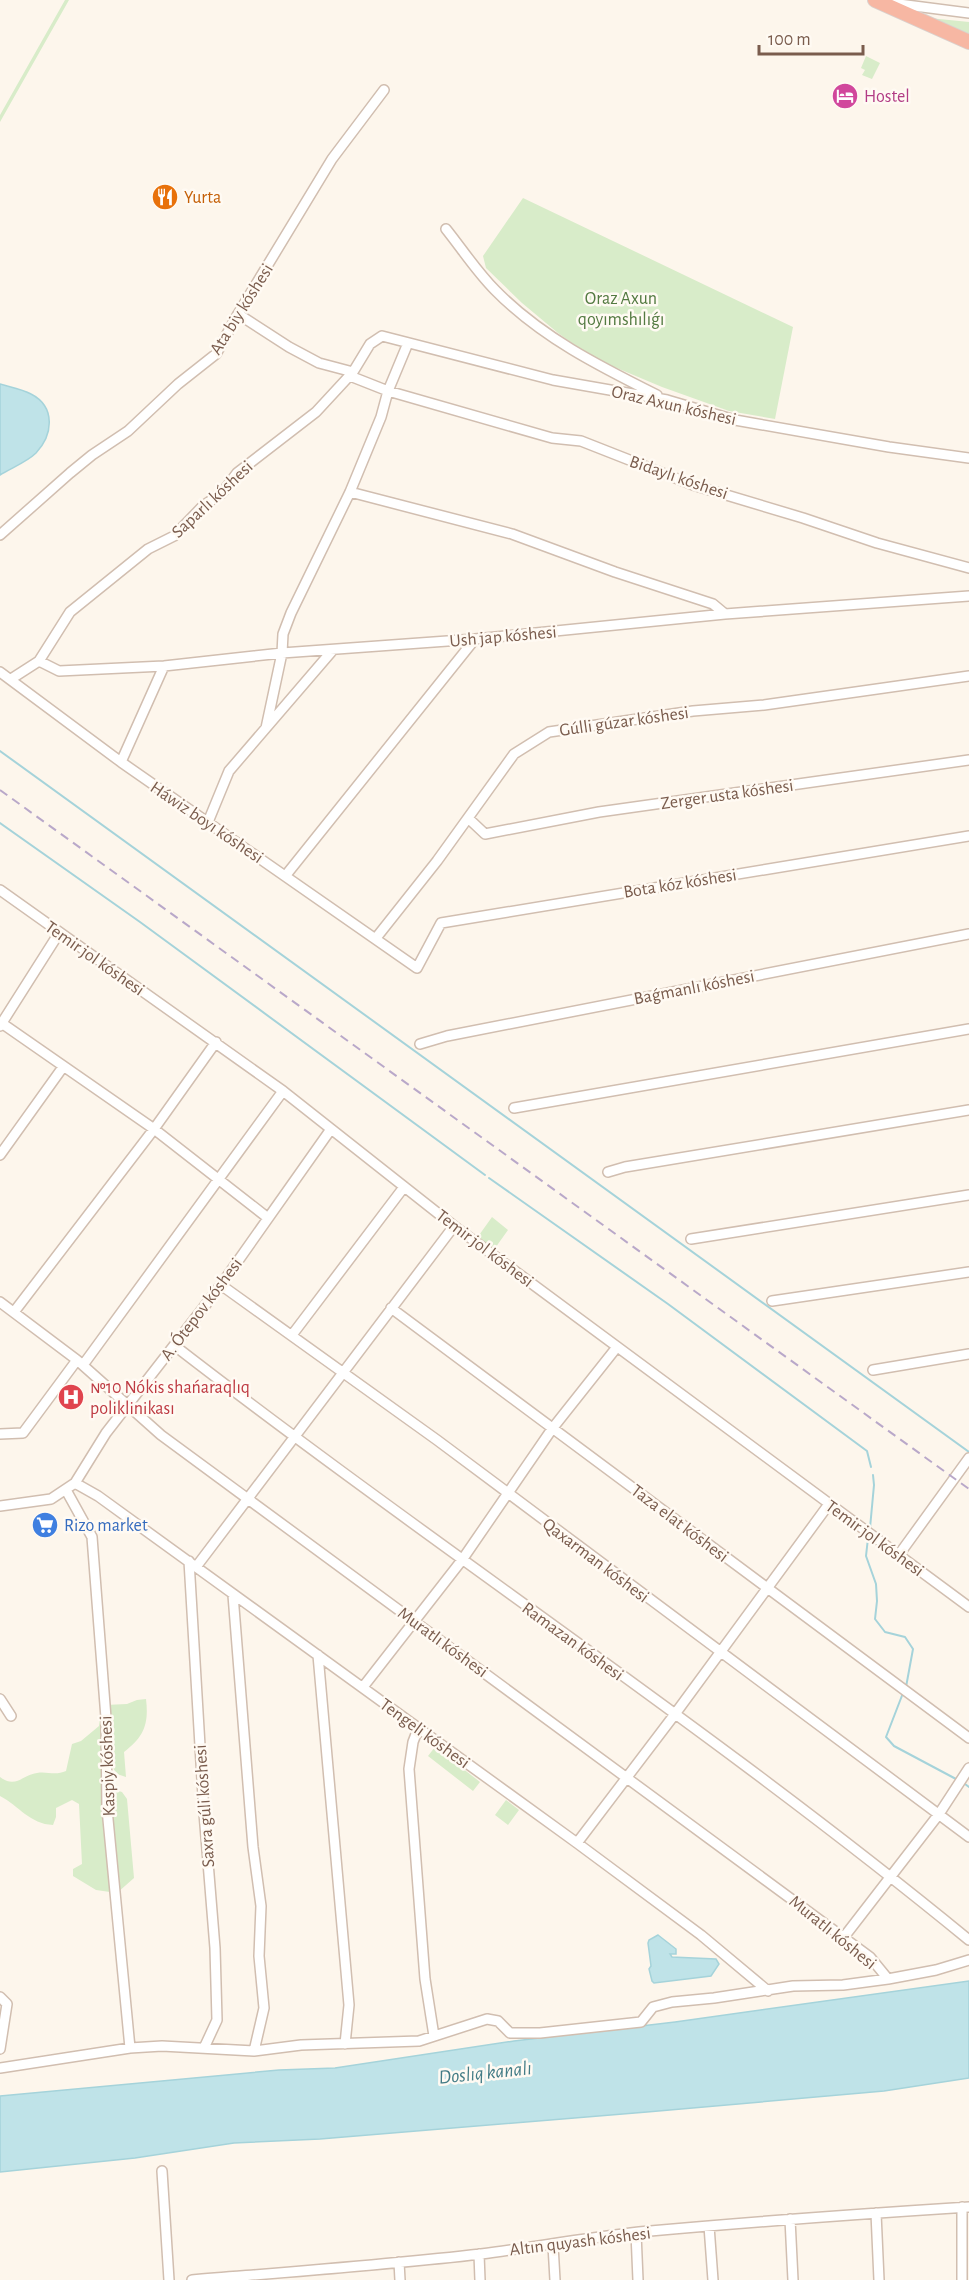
<svg xmlns="http://www.w3.org/2000/svg" width="969" height="2280" font-family="'Alegreya Sans',sans-serif">
	<style>
		.green { fill: #d8ecc9 }
		.water { fill: #bfe3e8; stroke: #a5d3da; stroke-width: 1.5 }
		.lines { fill: none; stroke-linecap: round; stroke-linejoin: round }
		.stream { stroke: #a5d3da; stroke-width: 2 }
		.minor-casing { stroke: #d1beb0; stroke-width: 12 }
		.highway-casing { stroke: #dad1cd; stroke-width: 16 }
		.minor { stroke: #fff; stroke-width: 9 }
		.highway { stroke: #f7b7a3; stroke-width: 14 }
		.rail { stroke: #b9a8c9; stroke-width: 2; stroke-dasharray: 9 6; stroke-linecap: butt }
		.labels { text-anchor: middle; stroke-width: 5; stroke-linejoin: round; paint-order: stroke }
		.hotel-label { font-size: 18px; fill: #b23c85; stroke: #fffaf3; text-anchor: start }
		.food-label { font-size: 18px; fill: #c56008; stroke: #fffaf3; text-anchor: start }
		.park-label { font-size: 18px; fill: #537a41; stroke: #fffaf3 }
		.street-label { font-size: 18px; fill: #7a5c4d; stroke: #fffaf3 }
		.health-label { font-size: 18px; fill: #be3a42; stroke: #fffaf3; text-anchor: start }
		.shop-label { font-size: 18px; fill: #366cbe; stroke: #fffaf3; text-anchor: start }
		.water-label { font-size: 20px; font-style: italic; fill: #437c86; stroke: #fffaf3 }
	</style>
	<rect width="100%" height="100%" fill="#fdf6ec"/>
	<path class="green" d="M65 0H69L0 122V115Z
		M929 18 969 22V36Z
		M866 56 880 63 872 79 862 75 865 70 861 68Z
		M523 198 793 327 775 419 729 411 662 387 593 358 558 333 522 303 486 268 483 256Z
		M492 1217 508 1230 493 1251 477 1238Z
		M146 1699C149 1724 144 1737 124 1752L126 1777 117 1774 113 1768 105 1779 112 1789 122 1792 127 1799 134 1878 117 1893 96 1890 73 1876V1869L82 1864 79 1804 72 1800 56 1808V1817L53 1825C30 1824 19 1806 0 1796V1777C16 1789 22 1775 37 1773 47 1771 55 1776 66 1771L72 1744 81 1741 99 1726 101 1711 105 1705 127 1704 137 1700Z
		M435 1747 480 1782 473 1791 428 1756Z
		M506 1800 519 1810 508 1825 495 1815Z"/>
	<path class="water" d="M0 384C10 387 22 389 31 394 56 407 53 435 36 453 27 462 11 468 0 475Z
		M658 1935 676 1949V1954H670L672 1957 716 1959 719 1964 711 1976 654 1983 652 1981 649 1969 651 1966 648 1943 649 1940Z
		M969 1981V2078L884 2091 647 2112 320 2139 234 2143 135 2158 0 2172V2096L279 2070 335 2068 514 2041 675 2022Z"/>
	<g class="lines">
		<path class="stream" d="M0 751 969 1452
			M0 823 140 922 485 1175
			M489 1178 668 1304 867 1451 871 1467
			M870 1528 874 1485 873 1475
			M868 1538 866 1556 876 1584 877 1601 875 1619 885 1632 905 1637 913 1649 906 1687
			M903 1693 886 1737 894 1746 956 1779
			M965 1784 969 1787"/>
		<defs>
			<path id="minor" d="M891 3 969 13
				M446 229C462 249 477 272 495 290 541 337 599 366 657 395
				M238 314 289 347 319 363 353 372
				M350 376 388 391 552 438 581 441 693 485 803 518 877 543 969 568
				M350 492 512 534 615 572 713 604 725 614
				M0 535 70 473 92 455 128 431 178 384 216 354 238 314 332 159 384 90
				M39 661 59 671 164 666 282 653 475 639 725 614 969 596
				M0 672 121 762 417 968 441 923 969 836
				M11 679 39 661 70 612 148 549 174 536 203 506 222 493 237 473 316 412 353 372 370 344 382 336 553 380 667 400 735 420 889 447 969 458
				M266 728 282 653 283 634 291 613 350 492 381 417 388 391 408 343
				M121 762 164 666
				M468 818 485 834 599 812 969 760
				M208 822 229 771 332 651
				M286 875 475 639
				M0 890 283 1091 454 1226 969 1607
				M376 938 437 861 514 754 549 732 693 711 764 705 969 676
				M0 1022 154 1129 268 1218
				M0 1026 59 933
				M420 1044 447 1036 969 934
				M514 1108 969 1029
				M0 1155 63 1067
				M608 1172 625 1167 969 1110
				M691 1239 969 1195
				M221 1285 437 1440 969 1837
				M772 1301 969 1272
				M0 1302 77 1360 161 1435 870 1957 888 1979
				M391 1308 969 1738
				M14 1312 154 1129 216 1042
				M292 1335 404 1187
				M175 1346C436 1548 713 1730 969 1940
				M83 1365 283 1091
				M873 1370 969 1354
				M0 1434 23 1433 77 1360
				M75 1483 98 1496 577 1843 701 1935 768 1991
				M66 1490 92 1537 106 1718 107 1809 130 2048
				M0 1506 51 1499 75 1483 106 1433 221 1285 331 1129
				M898 1556 969 1458
				M189 1561 204 1813 215 1948 217 2020 204 2048
				M196 1567 454 1226
				M233 1595 253 1847 261 1906 259 1956 264 2008 254 2051
				M318 1655 349 2005 345 2044
				M363 1687 462 1560 552 1429 617 1347
				M0 1699 11 1716
				M418 1729 413 1742 409 1769 425 1979 434 2036
				M577 1843 675 1714 829 1504
				M844 1937 939 1814 969 1768
				M0 1997 7 2004 0 2049
				M0 2068 130 2048 162 2046 254 2051 301 2045 419 2041 487 2019 498 2021 510 2033H540L641 2022 653 2007 672 2002 714 1998 793 1986 843 1985 888 1979 936 1970 969 1960
				M162 2171 169 2280
				M876 2213 879 2280
				M790 2219 793 2280
				M709 2226 713 2280
				M636 2233 638 2280
				M553 2245 555 2280
				M479 2254 480 2280
				M399 2262 400 2280
				M192 2280C289 2272 385 2265 481 2254 534 2247 586 2238 639 2232 749 2222 859 2214 969 2207
				M962 2280V2207"/>
			<path id="highway" d="M875 0 969 42"/>
		</defs>
		<use href="#minor" class="minor-casing"/>
		<use href="#highway" class="highway-casing"/>
		<use href="#minor" class="minor"/>
		<use href="#highway" class="highway"/>
		<path class="rail" d="M0 790 969 1489"/>
	</g>
	<defs>
		<symbol id="hotel-disc" viewBox="-11 -11 22 22"><circle r="9.5" fill="#d1479c" stroke="#fffaf3"/><path d="M-6-4.5h1.5V1H6V5H4.5V3h-9V5H-6ZM-4 0a1.8 1.8 0 1 1 3.6 0ZM.5 0V-2.5h3Q6-2.5 6 0Z" fill="#fff"/></symbol>
		<symbol id="restaurant-disc" viewBox="-11 -11 22 22"><circle r="9.5" fill="#e8710a" stroke="#fffaf3"/><path d="M-5-6h1v4h1v-4h1v4h1v-4h1v5L-1.5 .5V6h-2V.5L-5-1ZM5-6V6H3V1.5H1.5Q1.5-4 5-6Z" fill="#fff"/></symbol>
		<symbol id="hospital-disc" viewBox="-11 -11 22 22"><circle r="9.5" fill="#e0444e" stroke="#fffaf3"/><path d="M-5-5h3v3.5h4V-5h3V5h-3V1.5h-4V5h-3Z" fill="#fff"/></symbol>
		<symbol id="supermarket-disc" viewBox="-11 -11 22 22"><circle r="9.5" fill="#3f7fe0" stroke="#fffaf3"/><path d="M-6-5.5h2.5l.6 2H6L4.5 2H-2.5L-4.4-4H-6ZM-1.5 3.2a1.3 1.3 0 1 0 .1 0ZM3 3.2a1.3 1.3 0 1 0 .1 0Z" fill="#fff"/></symbol>
	</defs>
	<g fill-rule="evenodd">
		<use href="#hotel-disc" x="830" y="81" width="30" height="30"/>
		<use href="#restaurant-disc" x="150" y="182" width="30" height="30"/>
		<use href="#hospital-disc" x="56" y="1382" width="30" height="30"/>
		<use href="#supermarket-disc" x="30" y="1510" width="30" height="30"/>
	</g>
	<g class="labels">
		<g class="hotel-label">
			<text x="864" y="102">Hostel</text>
		</g>
		<g class="food-label">
			<text x="184" y="203">Yurta</text>
		</g>
		<g class="park-label">
			<text x="621" y="304">Oraz Axun<tspan x="621" dy="21">qoyımshılıǵı</tspan></text>
		</g>
		<g class="street-label">
			<text transform="translate(241 309) rotate(-58)" y="6">Ata biy kóshesi</text>
			<text transform="translate(674 405) rotate(13)" y="6">Oraz Axun kóshesi</text>
			<text transform="translate(679 477) rotate(19)" y="6">Bidaylı kóshesi</text>
			<text transform="translate(212 499) rotate(-43)" y="6">Saparlı kóshesi</text>
			<text transform="translate(503 636) rotate(-5)" y="6">Ush jap kóshesi</text>
			<text transform="translate(624 721) rotate(-8)" y="6">Gúlli gúzar kóshesi</text>
			<text transform="translate(727 794) rotate(-8)" y="6">Zerger usta kóshesi</text>
			<text transform="translate(207 822) rotate(34)" y="6">Háwiz boyı kóshesi</text>
			<text transform="translate(680 883) rotate(-9)" y="6">Bota kóz kóshesi</text>
			<text transform="translate(95 958) rotate(35)" y="6">Temir jol kóshesi</text>
			<text transform="translate(694 987) rotate(-11)" y="6">Baǵmanlı kóshesi</text>
			<text transform="translate(485 1248) rotate(37)" y="6">Temir jol kóshesi</text>
			<text transform="translate(201 1309) rotate(-53)" y="6">A. Ótepov kóshesi</text>
			<text transform="translate(680 1523) rotate(37)" y="6">Taza elat kóshesi</text>
			<text transform="translate(875 1538) rotate(36)" y="6">Temir jol kóshesi</text>
			<text transform="translate(596 1560) rotate(37)" y="6">Qaxarman kóshesi</text>
			<text transform="translate(573 1641) rotate(36)" y="6">Ramazan kóshesi</text>
			<text transform="translate(443 1642) rotate(36)" y="6">Muratlı kóshesi</text>
			<text transform="translate(425 1733) rotate(36)" y="6">Tengeli kóshesi</text>
			<text transform="translate(107 1766) rotate(-92)" y="6">Kaspiy kóshesi</text>
			<text transform="translate(204 1806) rotate(-94)" y="6">Saxra gúli kóshesi</text>
			<text transform="translate(833 1932) rotate(39)" y="6">Muratlı kóshesi</text>
			<text transform="translate(580 2241) rotate(-7)" y="6">Altın quyash kóshesi</text>
		</g>
		<g class="health-label">
			<text x="90" y="1393">№10 Nókis shańaraqlıq<tspan x="90" dy="21">poliklinikası</tspan></text>
		</g>
		<g class="shop-label">
			<text x="64" y="1531">Rizo market</text>
		</g>
		<g class="water-label">
			<text transform="translate(485 2072) rotate(-6)" y="7">Doslıq kanalı</text>
		</g>
	</g>
	<path d="M759 45v9h104v-9" fill="none" stroke="#7a5c4d" stroke-width="3"/>
	<text x="768" y="45" font-size="18" fill="#7a5c4d" stroke="#fffaf3" stroke-width="4.5" paint-order="stroke">100 m</text>
</svg>
